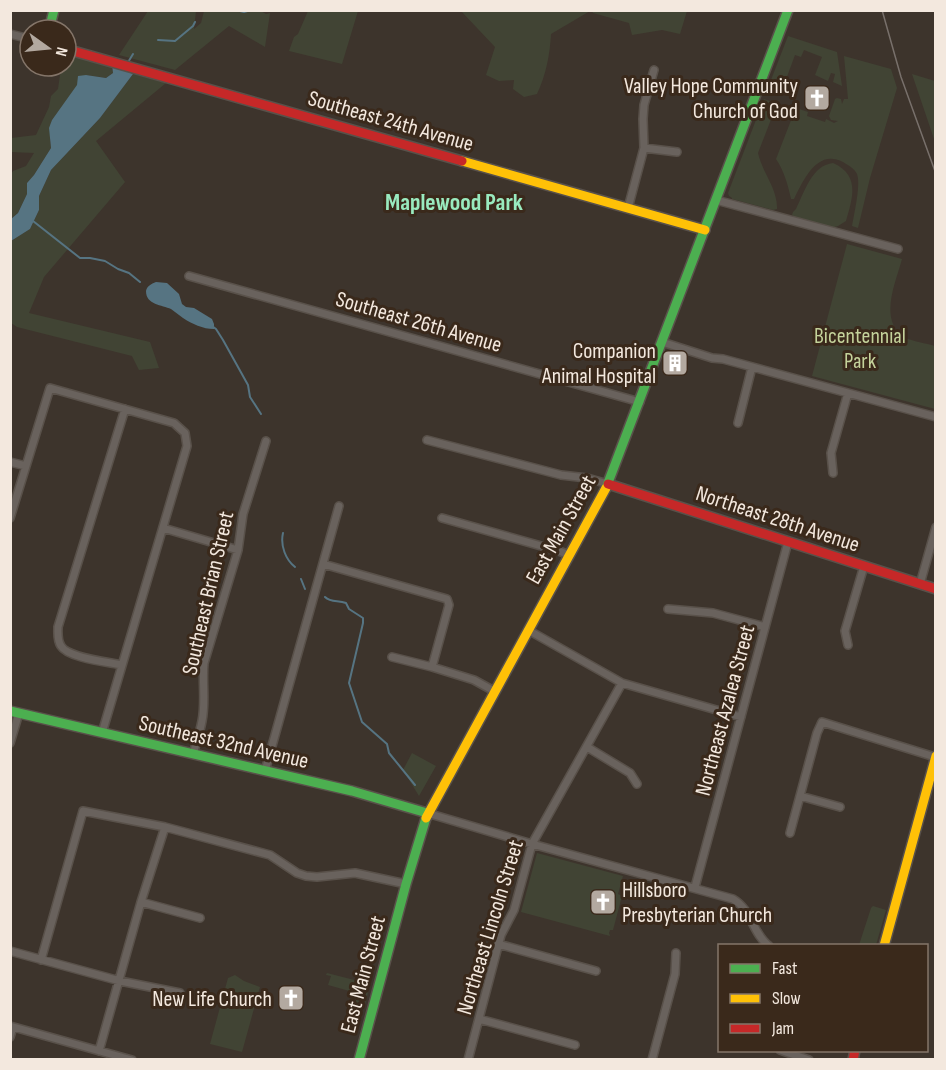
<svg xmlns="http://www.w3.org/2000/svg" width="946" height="1070" font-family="'Sofia Sans Condensed',sans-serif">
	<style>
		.green { fill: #414434 }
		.water { fill: #567482 }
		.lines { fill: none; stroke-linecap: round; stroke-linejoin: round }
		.stream { stroke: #567482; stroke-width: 2 }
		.street-casing { stroke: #59514a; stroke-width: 10 }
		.fast-casing { stroke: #59514a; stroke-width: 12 }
		.slow-casing { stroke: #59514a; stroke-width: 12 }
		.jam-casing { stroke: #59514a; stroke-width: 12 }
		.street { stroke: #69625d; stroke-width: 7 }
		.fast { stroke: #4caf50; stroke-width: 9 }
		.slow { stroke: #ffc107; stroke-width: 9 }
		.jam { stroke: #c62828; stroke-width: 9 }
		.tram { stroke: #78706b; stroke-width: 1.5 }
		.labels { text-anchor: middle; stroke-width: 6; stroke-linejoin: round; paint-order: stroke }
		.poi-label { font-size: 22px; fill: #f3e8de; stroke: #3a291b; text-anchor: end }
		.street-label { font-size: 22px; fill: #f3e8de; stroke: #3a291b }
		.park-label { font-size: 22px; fill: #c4d29b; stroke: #3a291b }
		.neighbourhood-label { font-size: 24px; font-weight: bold; fill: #99eabf; stroke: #3a291b }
	</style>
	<rect width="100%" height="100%" fill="#3d342c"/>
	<path class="green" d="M259 10 266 14 270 13 265 47 229 26 175 70 119 55 148 11H196L194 29 201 23 204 11Z
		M308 11H358L342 64 289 51 294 37 298 34Z
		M461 11H590L551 34C550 54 546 75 537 94L524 97 513 89 514 80 499 81 486 75 495 47Z
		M592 11V10L687 11 680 34 662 30 632 35 629 23 593 13Z
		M788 36 837 52 842 86 833 82 835 74 831 73 828 81 815 75 822 57 804 50 801 57 795 55 781 93 771 88 769 85Z
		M68 54 112 65 113 73 106 78 86 75 52 120 50 139 51 148 34 175 27 183V194L18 213 11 219 10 176 13 171 26 166 34 153 11 152V138L36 135 49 107 51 96 58 89 60 75 63 66H66V58Z
		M844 56 891 69 897 88 870 178 858 228 852 226C854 214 861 185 857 174 855 169 848 165 843 162 817 148 803 181 794 199H791C788 185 784 171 776 159L795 110 799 109 808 112 807 116 825 122 826 119 834 123 838 121 831 120 829 116 835 99 837 98 841 99 842 104 844 99H848Z
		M133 74 166 83 96 141 125 182 44 277 29 313 150 342 159 368 139 370 132 356 17 327 11 323V241L30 229 39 210V196L51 170 100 118Z
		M912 74 935 81V142Z
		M764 99 777 104 758 153C762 172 778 189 777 209L773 210 732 199V198L729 196 728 193Z
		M833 163C860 175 853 197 846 221L838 226 832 228 796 218 792 215 793 212 796 209C804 193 812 165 833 163Z
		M847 244 902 259C896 282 878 320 904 337 913 342 926 343 935 346V409L812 376Z
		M412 753 436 766 419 796 403 770Z
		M537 853 623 876 618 894 622 896 613 930H610L609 933 610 936 521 912Z
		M873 906 886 910 876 945H859L871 908Z
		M327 973 370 984 365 1005 357 1006 355 1008 346 1006 347 1004H349L353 992 328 985 331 976 326 975Z
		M235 975 244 981 260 987 242 1052 210 1044 228 978Z"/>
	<path class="water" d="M112 65 133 74 100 118 51 170 39 196V210L30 229 11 241V219L18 213 27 194V183L34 175 51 148 49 128 52 120 77 85 78 76 86 75 106 78 113 73Z
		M156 282 167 283 179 294 182 304 186 307 194 308 212 319 214 324V329C203 329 192 324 183 318 179 315 175 312 171 309 162 305 146 305 146 291 147 286 151 284 156 282Z"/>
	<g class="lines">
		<path class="stream" d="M236 10 244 12 251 10
			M158 40 175 41 193 26 195 22
			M127 64 133 54
			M33 221 80 258H90L105 261 118 269 129 273 140 282
			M212 326 216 329 223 340 248 385 250 397 261 414
			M283 533C280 546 286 560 295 567
			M301 579 305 589
			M325 597C331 603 338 600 346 603L349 609 363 618V623L349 683 362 722 387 744 389 753 415 785"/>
		<defs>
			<path id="street" d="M10 34 30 39
				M644 148 677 152
				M716 200 898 249
				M628 208 644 148 643 119 644 105 654 70
				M189 276 640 402
				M662 342 712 358 723 359 936 417
				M738 423 752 367
				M427 440 561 475 587 478 608 484
				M10 462 26 466
				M833 473 831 453 848 393
				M10 518 50 388 174 423 185 433 187 446 102 733
				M442 518 559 551 569 555
				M163 528 238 550
				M323 564 447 599 449 605 432 667 474 680 494 691
				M920 584 936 527
				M668 609 713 613 765 627
				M528 630 622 683 741 717
				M848 645 845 631 864 566
				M392 657 432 667
				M122 665C108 662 68 658 61 646 57 640 58 633 58 627L125 409
				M10 743 19 713
				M587 747 630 773 637 784
				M193 754C196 744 200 732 202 721 206 702 202 682 204 663L238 550 243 514 266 441
				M265 771 339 506
				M800 796 840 807
				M427 813 532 844 733 899C752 910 752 933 769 946
				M790 833 817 733 822 722 935 757
				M695 887 788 542
				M141 902 200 918
				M498 944 596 971
				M10 951 120 981 180 993
				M41 960 83 811 165 827 270 855 297 873 306 876 317 877 355 873 406 884
				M479 1019 575 1045
				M10 1026 132 1060
				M10 1037 13 1027
				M780 1050 809 1060
				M99 1051 141 902 165 827
				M468 1060 501 935 514 910 532 844 622 683
				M652 1060 675 974 676 953"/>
			<path id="fast" d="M49 30 54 10
				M606 488 788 10
				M10 711 352 791 427 813
				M359 1060 406 884 426 818"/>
			<path id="slow" d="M462 161 705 230
				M426 818 606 488
				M884 946 936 756"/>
			<path id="jam" d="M66 49 462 161
				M608 484 936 589
				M853 1060 855 1050"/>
		</defs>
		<use href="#street" class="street-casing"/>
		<use href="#fast" class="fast-casing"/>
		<use href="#slow" class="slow-casing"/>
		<use href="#jam" class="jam-casing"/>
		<use href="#street" class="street"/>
		<use href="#fast" class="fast"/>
		<use href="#slow" class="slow"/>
		<use href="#jam" class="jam"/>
		<path class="tram" d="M882 10 901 77 936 174"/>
	</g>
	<defs>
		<symbol id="church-square" viewBox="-11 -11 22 22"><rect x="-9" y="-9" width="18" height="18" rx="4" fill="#b3a9a0" stroke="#3a291b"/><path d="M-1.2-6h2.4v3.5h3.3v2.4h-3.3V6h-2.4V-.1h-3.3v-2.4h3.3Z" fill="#fff"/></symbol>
		<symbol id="building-square" viewBox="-11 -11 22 22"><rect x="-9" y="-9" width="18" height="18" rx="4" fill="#b3a9a0" stroke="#3a291b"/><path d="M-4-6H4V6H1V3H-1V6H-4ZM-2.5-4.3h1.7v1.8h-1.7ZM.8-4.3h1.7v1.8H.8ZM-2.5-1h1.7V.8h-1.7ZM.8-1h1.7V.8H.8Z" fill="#fff"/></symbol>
	</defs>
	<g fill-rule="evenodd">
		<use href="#church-square" x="802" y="83" width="30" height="30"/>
		<use href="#building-square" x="660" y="348" width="30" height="30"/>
		<use href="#church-square" x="588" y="887" width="30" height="30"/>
		<use href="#church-square" x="276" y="983" width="30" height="30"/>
	</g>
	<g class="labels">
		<g class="poi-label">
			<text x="798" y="93">Valley Hope Community<tspan x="798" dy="25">Church of God</tspan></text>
			<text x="656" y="358">Companion<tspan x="656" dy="25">Animal Hospital</tspan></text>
			<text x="622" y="897" text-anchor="start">Hillsboro<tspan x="622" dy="25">Presbyterian Church</tspan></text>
			<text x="272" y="1006">New Life Church</text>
		</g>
		<g class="street-label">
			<text transform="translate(391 120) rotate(16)" y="8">Southeast 24th Avenue</text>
			<text transform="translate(419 321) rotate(16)" y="8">Southeast 26th Avenue</text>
			<text transform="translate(778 518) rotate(18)" y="8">Northeast 28th Avenue</text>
			<text transform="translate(560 529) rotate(-61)" y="8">East Main Street</text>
			<text transform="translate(207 593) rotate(-77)" y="8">Southeast Brian Street</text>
			<text transform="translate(724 710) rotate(-75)" y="8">Northeast Azalea Street</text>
			<text transform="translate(224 741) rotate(13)" y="8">Southeast 32nd Avenue</text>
			<text transform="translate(489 927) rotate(-73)" y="8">Northeast Lincoln Street</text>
			<text transform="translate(362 974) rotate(-75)" y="8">East Main Street</text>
		</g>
		<g class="park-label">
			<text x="860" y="343">Bicentennial<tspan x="860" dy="25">Park</tspan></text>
		</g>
		<g class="neighbourhood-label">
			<text x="454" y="210">Maplewood Park</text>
		</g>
	</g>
	<rect width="946" height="1070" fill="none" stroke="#f3e8de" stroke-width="24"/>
	<rect x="718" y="944" width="210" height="108" fill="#3a291b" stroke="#847569" stroke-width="1.5"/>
	<rect x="730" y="964" width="30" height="9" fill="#4caf50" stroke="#847569" stroke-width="1.5"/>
	<text x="772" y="974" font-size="18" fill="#f3e8de">Fast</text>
	<rect x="730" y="994" width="30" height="9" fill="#ffc107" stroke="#847569" stroke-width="1.5"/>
	<text x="772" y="1004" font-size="18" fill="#f3e8de">Slow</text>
	<rect x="730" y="1024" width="30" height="9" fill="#c62828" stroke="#847569" stroke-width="1.5"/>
	<text x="772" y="1034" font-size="18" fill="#f3e8de">Jam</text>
	<g transform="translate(48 48) rotate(105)"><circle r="28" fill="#3a291b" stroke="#847569" stroke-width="1.5"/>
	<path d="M0-4.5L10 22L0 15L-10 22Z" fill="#b3a9a0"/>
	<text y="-9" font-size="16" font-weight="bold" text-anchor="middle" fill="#f3e8de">N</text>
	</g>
</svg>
